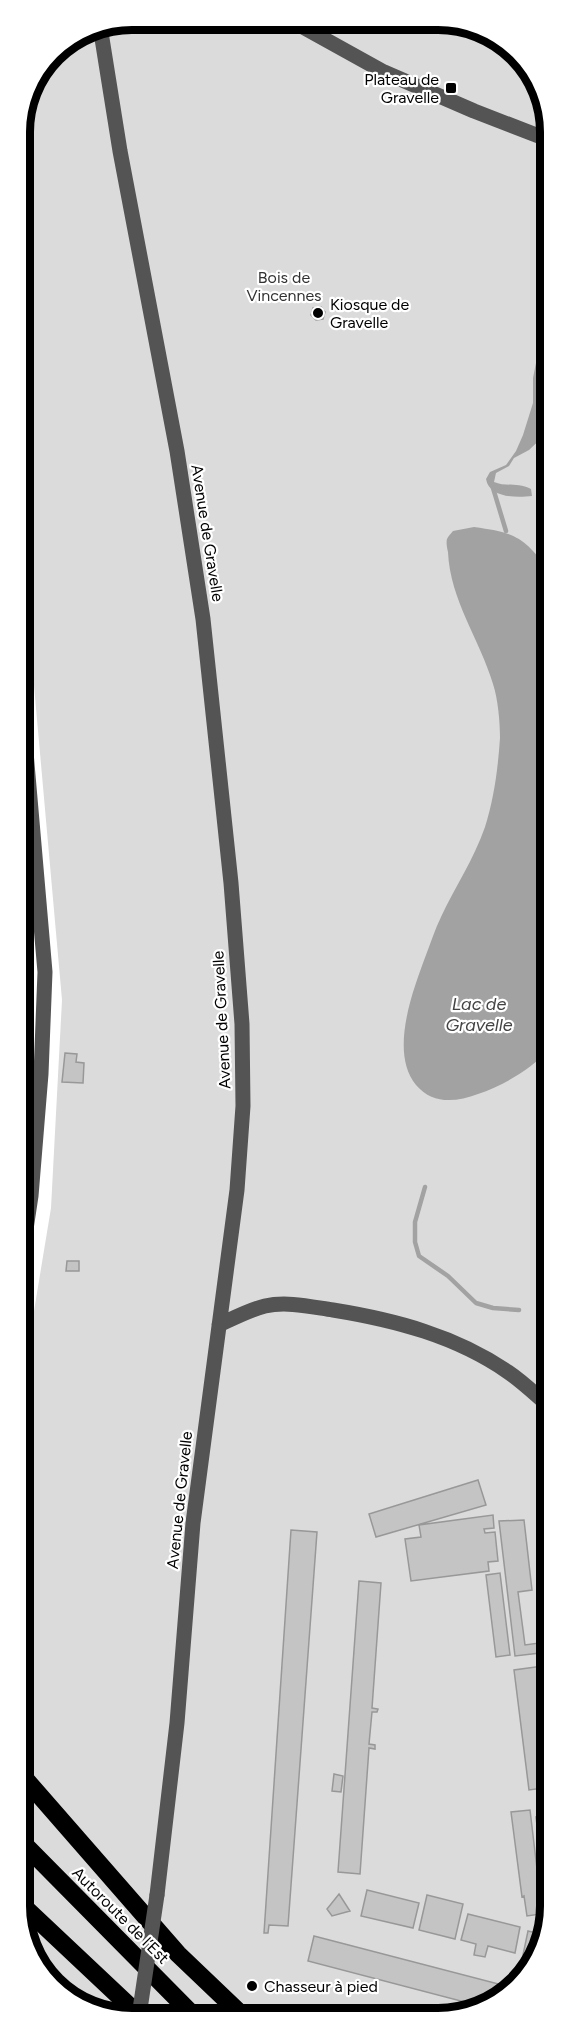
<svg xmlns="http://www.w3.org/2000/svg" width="570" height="2038" font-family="Figtree,sans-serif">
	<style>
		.green { fill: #dbdbdb }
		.water { fill: #a2a2a2 }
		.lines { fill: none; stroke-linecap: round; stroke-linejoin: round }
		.stream { stroke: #a2a2a2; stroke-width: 4.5 }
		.building { fill: #c4c4c4; stroke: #989898; stroke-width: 1.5 }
		.highway-casing { stroke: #dbdbdb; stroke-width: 21 }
		.minor { stroke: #545454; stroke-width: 15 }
		.highway { stroke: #000; stroke-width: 18 }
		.minor-bridge { stroke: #545454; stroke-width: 15 }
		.poi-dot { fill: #000; stroke: #fff; stroke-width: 2 }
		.labels { text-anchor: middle; stroke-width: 4.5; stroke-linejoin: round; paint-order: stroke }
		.poi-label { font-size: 16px; fill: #000; stroke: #fff; text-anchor: start }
		.park-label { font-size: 16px; fill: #323232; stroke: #fff }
		.street-label { font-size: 16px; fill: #000; stroke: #fff }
		.water-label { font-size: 18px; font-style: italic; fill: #434343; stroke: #fff }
		.rim { fill: none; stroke: #000; stroke-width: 8 }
	</style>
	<rect width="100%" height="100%" fill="#fff"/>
	<path class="green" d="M132 20 467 23 522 58 549 117 550 1913 522 1980 453 2017 110 2016 48 1980 21 1921 20 1396 51 1208 62 1000 31 652 20 595V125L53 52 89 28Z"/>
	<path class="water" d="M550 317V430L529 450 514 458 509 466 496 473 494 482C505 487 517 482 531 489L532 496C517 498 489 498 486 479L490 472 506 465 516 451 523 435 533 403V378L536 363Z
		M474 527C517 533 524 537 550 572V1048C532 1069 504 1085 478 1094 456 1102 433 1105 416 1085 389 1052 413 990 426 955 431 942 435 929 441 917 455 887 474 859 485 827 494 799 498 768 500 738 500 722 498 699 493 684 480 640 450 600 448 552 447 548 446 542 447 539 448 536 451 534 453 531Z"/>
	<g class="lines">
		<path class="stream" d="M493 488 506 531
			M425 1187 415 1222V1242L419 1256 448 1276 476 1303 493 1308 519 1310"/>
	</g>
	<path class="building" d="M464 23H467L479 31 460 32V27L464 26Z
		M321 307 325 312 323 319 316 320 311 315 313 308Z
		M26 998 25 1013 20 1014V999Z
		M65 1053 77 1054 76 1062 84 1063 83 1083 62 1082Z
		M67 1261H79V1271H66Z
		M478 1480 486 1505 376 1537 369 1514Z
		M493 1515 494 1528 484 1529 485 1533 495 1532 498 1561 488 1562 489 1571 411 1581 405 1539 421 1537 419 1525Z
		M524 1520 532 1590 518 1592 525 1645 539 1643 540 1653 515 1656 499 1521Z
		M291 1530 317 1532 288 1926 269 1925 268 1933H264Z
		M500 1573 510 1655 496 1657 486 1575Z
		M359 1581 381 1583 372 1708 378 1709 377 1712H372L369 1744 375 1745V1749L369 1748 360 1874 338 1872Z
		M550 1665V1787L529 1790 514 1670Z
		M334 1774 343 1776 341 1792 332 1791Z
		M530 1810 542 1911H544L545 1925 542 1932 540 1914 527 1916 524 1896 522 1897 511 1812Z
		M549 1815 550 1832 538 1834 536 1817Z
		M550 1835V1850L541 1851 539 1842 546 1841 545 1836Z
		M549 1853 550 1899H546L541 1854Z
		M367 1890 419 1903 413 1928 361 1916Z
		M339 1894 350 1911 332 1916 327 1909Z
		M427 1895 463 1904 455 1939 419 1930Z
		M468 1914 520 1927 515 1953 488 1946 485 1957 474 1955 476 1944 461 1940Z
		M528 1931 541 1934 532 1957 523 1955Z
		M314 1936 510 1987 476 2005 308 1961Z"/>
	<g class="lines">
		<defs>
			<path id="highway" d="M20 1773 178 1954 244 2017
				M20 1840 195 2017
				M21 1904 140 2016"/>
		</defs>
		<use href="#highway" class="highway-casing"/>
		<path class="minor" d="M292 21 384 72 474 111 549 140
			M100 26 120 151 177 451 203 619 231 883 242 1024 243 1106 237 1190 193 1523 177 1723 157 1895
			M20 660 26 752 45 972 41 1074 31 1196 20 1269
			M219 1325C234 1318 249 1310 265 1306 287 1301 312 1307 333 1310 395 1320 456 1336 508 1372 523 1382 536 1395 550 1407"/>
		<use href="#highway" class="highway"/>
		<path class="minor-bridge" d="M139 2016 157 1895"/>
	</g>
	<g class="poi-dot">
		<rect x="445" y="82" width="12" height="12" rx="3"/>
		<circle cx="318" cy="313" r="6"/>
		<circle cx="252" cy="1986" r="6"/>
	</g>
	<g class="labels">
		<g class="poi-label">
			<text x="439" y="85" text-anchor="end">Plateau de<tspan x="439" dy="18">Gravelle</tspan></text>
			<text x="330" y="310">Kiosque de<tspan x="330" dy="18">Gravelle</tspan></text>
			<text x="264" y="1992">Chasseur à pied</text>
		</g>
		<g class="park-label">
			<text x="284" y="283">Bois de<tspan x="284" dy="18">Vincennes</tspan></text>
		</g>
		<g class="street-label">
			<text transform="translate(208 533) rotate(81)" y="6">Avenue de Gravelle</text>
			<text transform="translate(221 1020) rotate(-93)" y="6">Avenue de Gravelle</text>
			<text transform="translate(179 1500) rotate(-84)" y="6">Avenue de Gravelle</text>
			<text transform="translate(121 1915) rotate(45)" y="6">Autoroute de l’Est</text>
		</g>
		<g class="water-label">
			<text x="479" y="1010">Lac de<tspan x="479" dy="21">Gravelle</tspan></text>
		</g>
	</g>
	<path d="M0 0H570V2038H0ZM132 30H438A102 102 0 0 1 540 132V1906A102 102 0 0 1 438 2008H132A102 102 0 0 1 30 1906V132A102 102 0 0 1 132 30Z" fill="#fff" fill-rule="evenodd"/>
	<path class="rim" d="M132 30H438A102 102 0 0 1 540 132V1906A102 102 0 0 1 438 2008H132A102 102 0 0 1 30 1906V132A102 102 0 0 1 132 30Z"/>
</svg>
